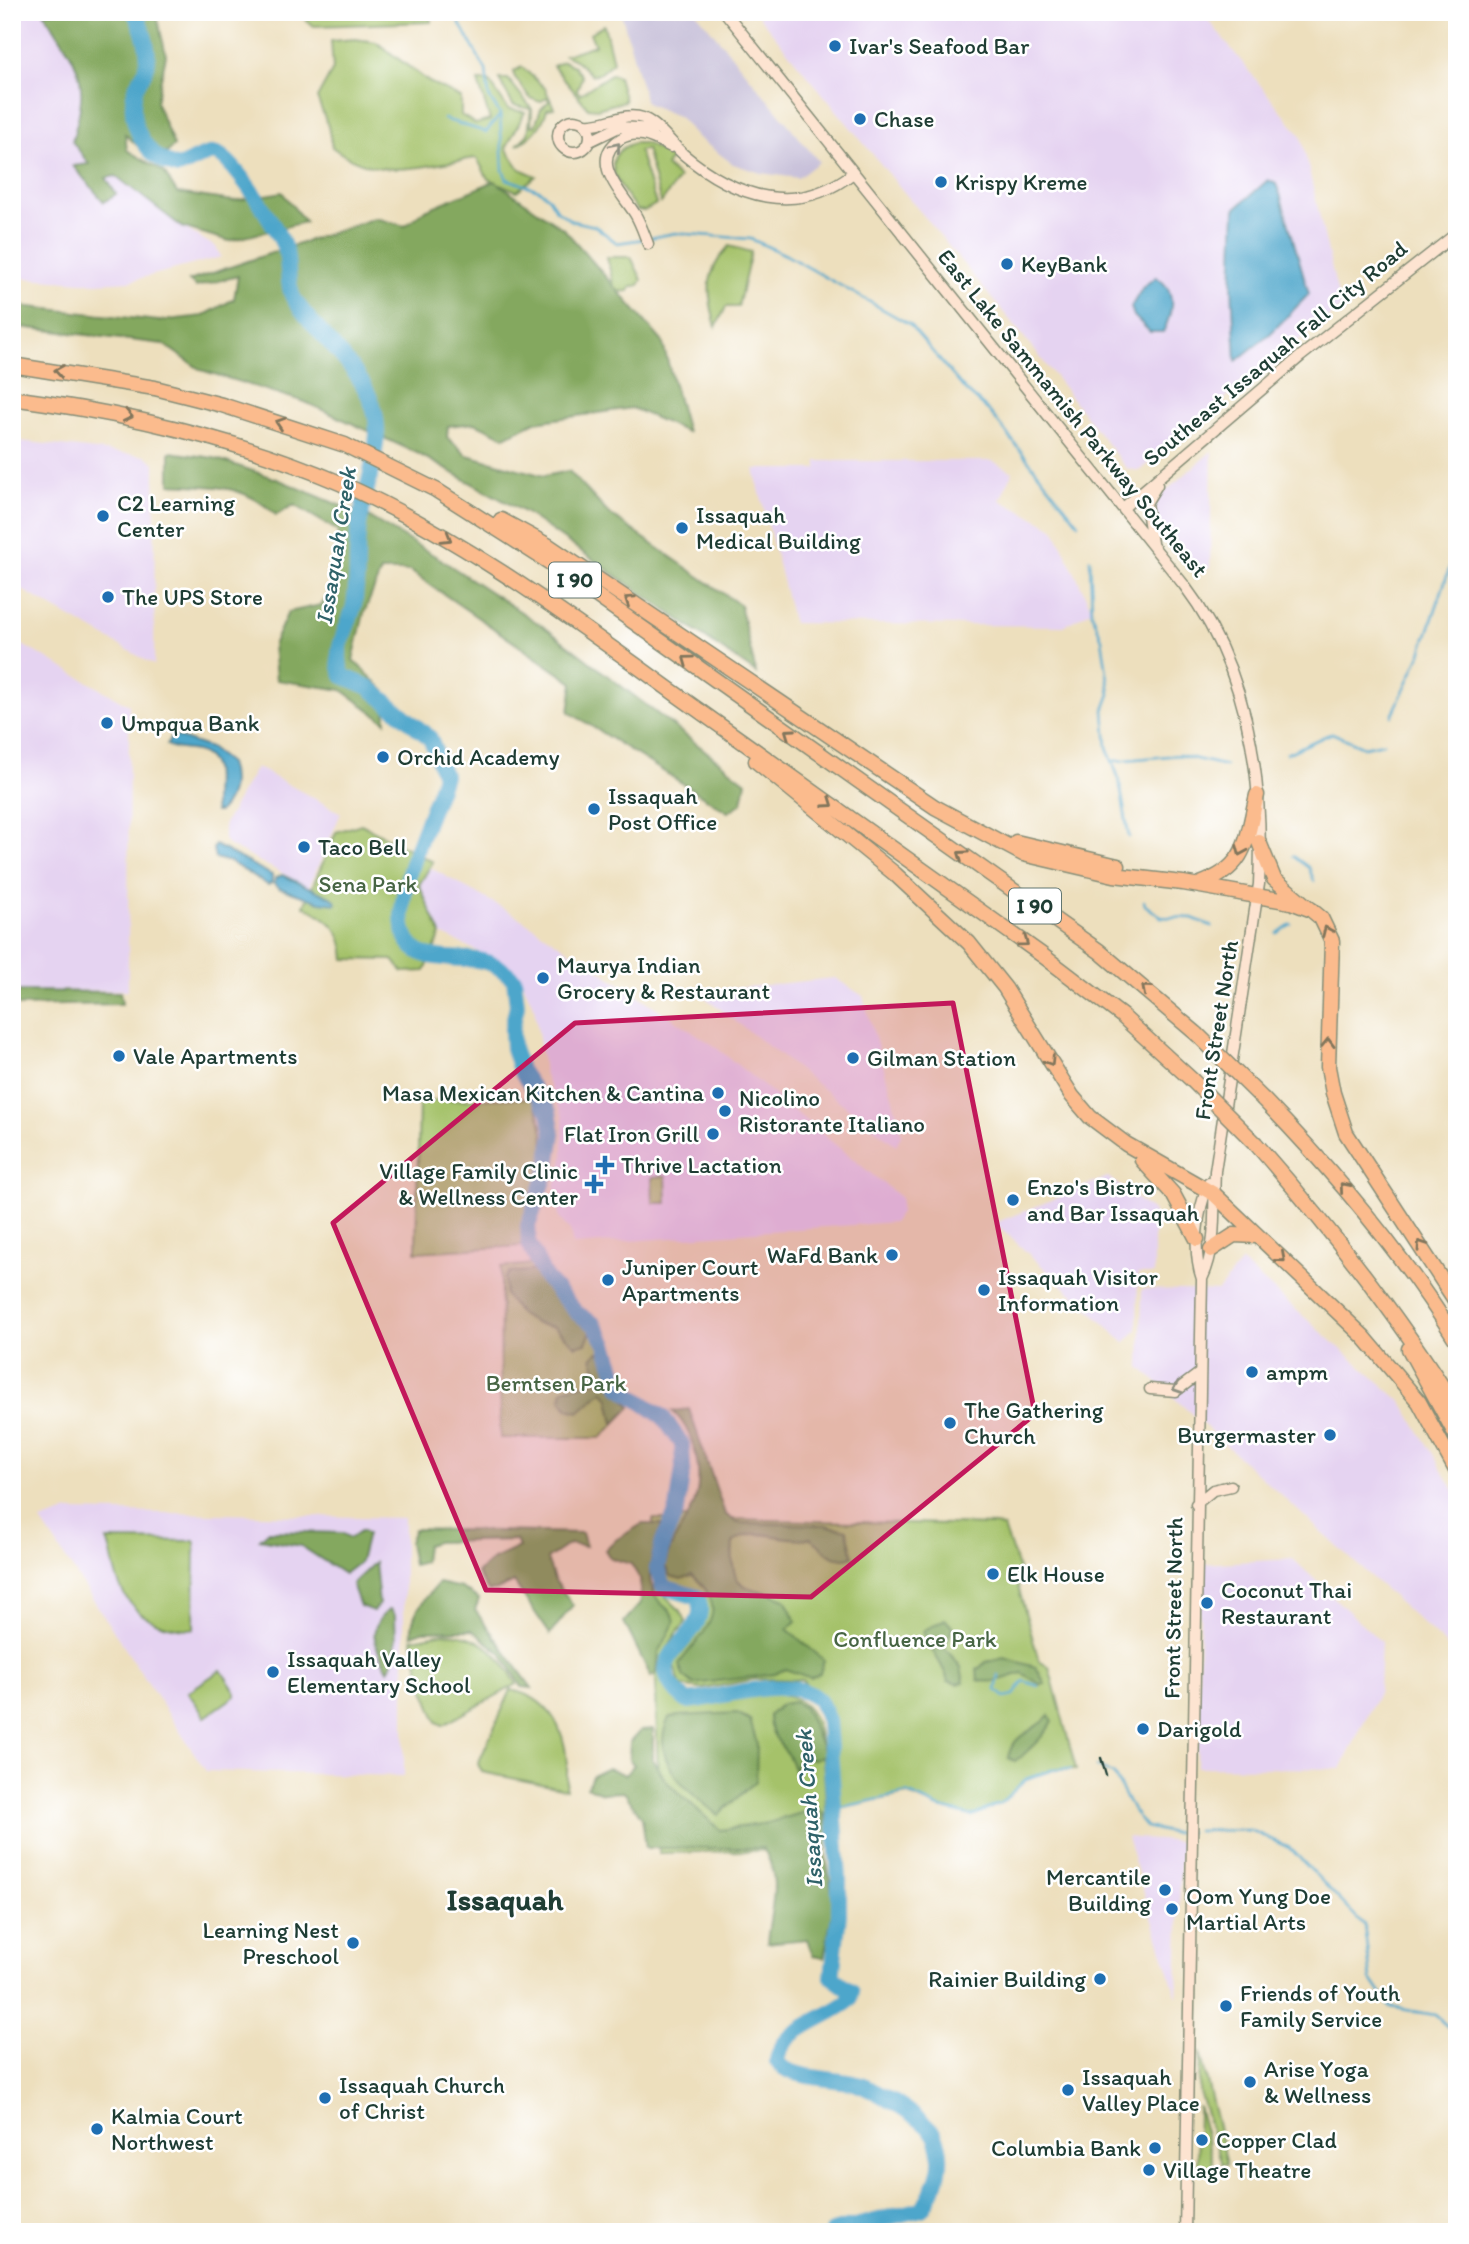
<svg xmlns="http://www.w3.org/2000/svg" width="1469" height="2244" font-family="Itim,sans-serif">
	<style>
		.built { fill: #e5d3f1 }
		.industrial { fill: #c7c0d9 }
		.green { fill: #a5c26a; stroke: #62804f; stroke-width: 2 }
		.forest { fill: #84a85e; stroke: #527249; stroke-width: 2 }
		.water { fill: #4ea6cb; stroke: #367280; stroke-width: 2 }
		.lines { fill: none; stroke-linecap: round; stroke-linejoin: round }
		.stream { stroke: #4ea6cb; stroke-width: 2.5 }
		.river { stroke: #4ea6cb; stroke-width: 16 }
		.secondary-casing { stroke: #868e78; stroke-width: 13 }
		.highway-casing { stroke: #868e78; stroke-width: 17 }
		.secondary { stroke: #fde4d1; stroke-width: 10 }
		.highway { stroke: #fbbb8d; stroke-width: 14 }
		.rail { stroke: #1f3d34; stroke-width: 2.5 }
		.highway-bridge-casing { stroke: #868e78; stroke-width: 17; stroke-linecap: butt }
		.highway-bridge { stroke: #fbbb8d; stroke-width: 14 }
		.oneway { stroke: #8e9082 }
		.oneway2 { stroke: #82765c }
		.marked { fill: #c2185b; fill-opacity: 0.2; stroke: #c2185b; stroke-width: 5; stroke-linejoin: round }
		.poi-dot { fill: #1f6fb2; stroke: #fff; stroke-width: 2.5 }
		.labels { text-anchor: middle; stroke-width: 5; stroke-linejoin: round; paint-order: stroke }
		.shield { fill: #fff; stroke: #627771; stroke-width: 2 }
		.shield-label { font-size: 21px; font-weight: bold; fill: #1f3d34 }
		.poi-label { font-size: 23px; fill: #1f3d34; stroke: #fff; text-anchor: start }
		.street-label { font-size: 23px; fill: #1f3d34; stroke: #fff }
		.park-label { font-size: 23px; fill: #476544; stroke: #fff }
		.water-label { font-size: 24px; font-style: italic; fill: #2f6269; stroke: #fff }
		.district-label { font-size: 30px; font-weight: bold; fill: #1f3d34; stroke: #fff }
	</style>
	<rect width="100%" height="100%" fill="#fff"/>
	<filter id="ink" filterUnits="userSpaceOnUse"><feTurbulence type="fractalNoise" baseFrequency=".0143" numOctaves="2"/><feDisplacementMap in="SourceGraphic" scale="14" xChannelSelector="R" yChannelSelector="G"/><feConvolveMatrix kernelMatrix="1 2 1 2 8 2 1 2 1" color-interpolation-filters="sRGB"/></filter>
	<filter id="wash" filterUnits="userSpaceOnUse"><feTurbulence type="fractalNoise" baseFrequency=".00686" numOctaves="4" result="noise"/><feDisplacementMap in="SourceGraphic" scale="28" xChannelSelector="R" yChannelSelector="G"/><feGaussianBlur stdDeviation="1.57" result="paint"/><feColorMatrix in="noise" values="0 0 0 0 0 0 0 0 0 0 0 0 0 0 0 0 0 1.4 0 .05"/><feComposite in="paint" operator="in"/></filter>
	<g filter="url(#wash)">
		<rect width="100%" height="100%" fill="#eddfbd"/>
		<path class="built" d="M12 12H44L77 65 83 95 72 141 182 227 216 247 221 257 130 281 96 283 12 277Z
			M755 12H1202L1301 136 1341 308 1239 385 1202 421 1139 471 1126 468 1033 348Z
			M12 440 146 456 155 463 154 665 12 584Z
			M1212 451 1210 568 1196 567 1154 517 1155 506 1159 497Z
			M817 461H993L1013 472 1000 500 1054 528 1092 610 1064 626 793 623 754 469H817Z
			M12 639 129 705 128 990 12 991Z
			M256 767 341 813 309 887 228 845 224 839V824Z
			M429 867 512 913 713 1045 901 1198 900 1212 894 1222 573 1245 570 1231 560 1219 556 1200 555 1187 563 1159V1117L545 1076 534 1007 520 977 490 957 441 934 419 885Z
			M835 978 863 996 899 1121 901 1135 896 1145 698 992Z
			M1108 1177 1154 1212V1274H1138L1137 1330 1125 1343 995 1223Z
			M1241 1262 1402 1402 1457 1495V1655L1140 1367 1142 1289 1218 1291Z
			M69 1511 404 1518V1776L206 1771 41 1521Z
			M1293 1559 1381 1642 1379 1691 1341 1769 1197 1767 1201 1564Z
			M1127 1837 1181 1842 1177 1998Z"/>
		<path class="industrial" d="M621 12H696L819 162 798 178 761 173 733 164 698 138 679 117 646 103Z"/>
		<path class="green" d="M281 12H430L431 22 314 26 297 13Z
			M604 25 613 62 599 74 591 75 577 61 565 55 595 45 590 33Z
			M355 39 376 42 429 82 461 98V115L476 124 490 120 478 81H489L508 109 525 112 506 148 520 169 536 176 517 191 488 179 477 158C423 164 381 184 332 147L328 126 317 98 333 69 331 41Z
			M563 61 574 66 582 77 577 90 580 94 611 74 618 77 625 101 597 109 588 108 553 66Z
			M522 67 545 88 554 108 547 109C543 125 533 137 517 145L528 134 531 109 513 105 499 79H508L532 109 531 125 535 126 541 109 549 101 548 97 540 102 530 98 514 76V71Z
			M634 143H645L672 157 666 166 679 178 661 203 646 149 639 151 656 204 644 211 637 210C621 189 594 156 634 143Z
			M729 246 751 252 738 307H726L716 327C707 292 704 274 729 246Z
			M607 257H631L642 280 639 285 631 287 629 291 615 292Z
			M361 824 433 862 419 885 441 934 425 971 403 972 393 960 345 959C343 929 330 919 304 906L336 832Z
			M533 1098C562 1169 524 1183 524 1246L416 1252 419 1101Z
			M666 1176 667 1203H653L652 1177Z
			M534 1264C547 1293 572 1307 592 1329 607 1347 607 1370 617 1390 621 1396 627 1402 631 1407L601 1438H500L501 1267Z
			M681 1518 996 1525 1004 1528 1020 1573 1016 1579 1039 1661 1049 1667 1076 1769 1052 1770 1026 1779 1001 1803 972 1816 937 1807 907 1794 834 1809 828 1721 820 1701 802 1680 755 1679 702 1689 681 1686 673 1664C693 1637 711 1630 705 1594L670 1584C657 1557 668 1543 681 1518Z
			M653 1519H667C662 1540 647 1574 663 1593 671 1604 682 1608 686 1622 658 1653 650 1684 691 1707 718 1702 749 1691 776 1694 791 1696 805 1702 812 1715 826 1739 827 1820 826 1849L659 1853Z
			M107 1540 195 1541 194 1629C157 1629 129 1614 117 1578 113 1566 112 1552 107 1540Z
			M444 1633C481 1634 500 1654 517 1684L443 1725 437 1722 424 1689 412 1639Z
			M221 1670 235 1691V1696L205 1717 188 1692Z
			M511 1690C559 1700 571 1745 566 1789L482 1772 478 1764Z
			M1200 2052 1227 2164H1222L1199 2092Z
			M1198 2106 1215 2170 1197 2169Z"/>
		<path class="forest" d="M44 12H156L166 55 156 102 174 146 167 153 141 149 125 134 127 150 164 172 177 193 233 201 282 192 305 222 229 241 182 227 116 176 106 178 116 194 104 202 73 166 89 164 72 141C92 76 78 66 44 12Z
			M495 181 565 230 662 341 687 432 632 408 535 422 505 437 475 423 448 426 447 437 467 455 544 476 569 471 608 513 740 605 756 673 526 513 417 453 305 402 201 370 163 344 12 326V305L159 321 203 316 234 299 238 276 196 287 189 281 375 218 405 226 425 210Z
			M170 452 214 458 277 479 372 519 437 557 547 629 746 782 742 803 728 812 569 712 573 683 410 571H381L364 613 353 660 385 691 386 722 342 690 276 680 273 645 288 612 321 605 334 590 338 531 294 505 276 515C243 483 213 487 170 484Z
			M12 991 120 992 122 1004 12 1006Z
			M537 1270 577 1318 592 1330 586 1343 576 1346 554 1327 537 1324 519 1313 505 1295V1277L509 1273Z
			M597 1352 606 1353 618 1390 631 1407 614 1424 609 1399 603 1391 579 1412 568 1409 561 1400 563 1389 600 1380 592 1358Z
			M689 1409 725 1514 738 1523 825 1525 847 1530 853 1556C828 1564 828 1549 810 1538 780 1543 754 1523 733 1543 729 1595 746 1583 785 1599L796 1621 787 1629 824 1660 820 1673 811 1678 785 1669 775 1674 694 1684 683 1676 679 1664C700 1634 735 1612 692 1575L681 1579 670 1576 665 1566C669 1539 690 1522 696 1497 703 1470 693 1428 672 1411Z
			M642 1524H662C655 1548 641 1576 658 1600 665 1609 672 1609 675 1621L659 1653 657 1673 651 1677 624 1622 641 1603 640 1579 631 1564 610 1558 605 1550 614 1541Z
			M414 1529 582 1533 586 1546 569 1544 547 1559 554 1579 573 1605 550 1634 514 1582 497 1590 488 1591 477 1573 493 1559 519 1547 516 1540 436 1542 426 1545 424 1562 413 1565 409 1542Z
			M362 1530 367 1534 360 1562 344 1574 301 1546 260 1539 269 1531 342 1533 350 1538Z
			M375 1562 379 1604 373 1611 360 1606 352 1584Z
			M438 1583 461 1588 479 1599 475 1610 532 1688 522 1687 502 1654 472 1630 423 1631 412 1635C410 1612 425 1600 438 1583Z
			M390 1609 395 1615C395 1632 399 1656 388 1670 376 1647 364 1628 390 1609Z
			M945 1619 953 1628 944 1647 961 1667 964 1682 957 1684 948 1681C942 1660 929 1651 923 1631Z
			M1004 1658 1036 1667 1045 1684 1041 1685 1022 1673C1008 1677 992 1685 978 1680L977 1670 986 1662Z
			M793 1702 803 1707 809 1717 825 1755 814 1759 799 1757 794 1771C790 1748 767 1738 769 1715L782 1704Z
			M737 1713 750 1720 757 1744 756 1781 718 1815C690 1792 647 1762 669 1718L678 1716Z
			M1049 1715 1053 1721C1046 1734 1027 1753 1015 1761L1008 1758C1012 1733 1034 1733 1049 1715Z
			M653 1729V1761L667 1782 720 1830 768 1823 818 1808 824 1815 822 1836 834 1904 824 1958 813 1956 807 1939 767 1943C770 1908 783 1879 763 1848H646L642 1818 624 1792 603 1793 587 1787 592 1776 608 1768 625 1775 634 1765 629 1759 630 1742 641 1730Z"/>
		<path class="water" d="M1268 180 1276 184 1280 194 1309 294 1271 333 1236 361 1232 287 1235 209Z
			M1156 277C1177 290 1173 312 1163 332H1150L1134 316 1131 307 1143 287Z
			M172 735 210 748 229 763C235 782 233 798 219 812H215C210 792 225 762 199 752 188 748 176 751 167 745Z
			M215 845 272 875V883L268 885 230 862 215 858 213 849Z
			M282 875 328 896 335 900 336 904 320 902 279 888 274 884 276 878Z"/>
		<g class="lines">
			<path class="stream" d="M453 12 486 70 489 97 500 114 503 170 507 179 539 190 549 198 556 210 572 221 595 226 617 243 644 239
				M444 119 486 132 500 115
				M650 238 675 233 751 239 786 255 909 324 966 391 989 411 1078 523
				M1090 559 1092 613 1102 639 1110 694 1104 710 1107 747 1119 779 1129 837
				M1392 716 1421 653 1457 546
				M1286 754 1332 733 1364 747 1383 743
				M1115 761 1179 755 1226 766
				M1293 856 1309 868 1314 881
				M1144 901 1145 905 1161 917 1192 918 1212 926
				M1277 933 1291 924
				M999 1676 996 1690 1005 1697 1014 1695 1024 1681 1038 1686
				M1096 1766 1114 1775 1133 1811 1146 1827 1172 1833 1190 1832
				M834 1809 907 1793 937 1807 972 1816 1001 1803 1026 1779 1052 1770 1071 1769
				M1197 1831 1250 1830 1290 1848 1364 1925 1371 1979 1390 2007 1435 2015 1457 2035"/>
			<path class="river" d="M134 12C142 25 150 49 147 65 146 74 137 81 135 90 127 124 144 157 178 167 189 164 206 151 217 154 235 160 281 233 286 252 289 266 287 287 294 299 320 341 378 377 377 432 376 462 364 495 359 526 355 552 359 579 354 605 348 631 331 649 343 676L369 687 430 738 444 775C436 810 369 931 423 954 444 962 471 955 492 964 500 967 508 974 514 979L517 1005 512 1029 513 1048 520 1070 549 1112 553 1134 547 1172 528 1226 529 1244 545 1277 577 1313 594 1324 606 1344 620 1387 663 1417 682 1444 683 1468 677 1510 663 1542 657 1568 663 1587 697 1597C718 1639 627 1654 687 1701 720 1699 794 1672 819 1701 823 1705 825 1715 828 1720L839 1878V1914L832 1977 851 1991 850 2000C828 2019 781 2028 777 2061 786 2079 838 2078 857 2084 876 2090 929 2121 936 2138 947 2163 935 2189 922 2209L832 2232
				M692 2232H709"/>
		</g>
	</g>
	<g filter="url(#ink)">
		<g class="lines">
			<defs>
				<path id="secondary" d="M725 12 1184 585C1249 670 1264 780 1259 884L1215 1171C1213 1207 1218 1246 1202 1279
					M558 136a16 16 0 1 1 32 0a16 16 0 1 1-32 0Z
					M586 124C605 126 624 111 643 118 659 125 671 143 683 154 734 197 797 218 853 173
					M590 141 619 127 656 129
					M648 244C644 234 641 224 635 214 622 193 588 161 620 139 638 128 655 139 671 147
					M1123 508 1301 356 1457 233
					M1152 543 1146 503 1157 485
					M1150 1389 1176 1391 1200 1373
					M1196 1504 1213 1490 1231 1486
					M1185 2232 1202 1279C1192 1250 1197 1211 1209 1183"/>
				<path id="highway" d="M12 365 155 388 222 405 345 445 436 490 549 562 1099 951 1197 1034
					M12 398C125 413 235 438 340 483 461 537 566 615 673 692 796 779 919 867 1042 955L1122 1016 1192 1080
					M501 520 549 546 935 807 1023 854 1114 875 1183 883 1291 902 1312 910
					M756 761 895 874 969 943 1005 988 1072 1096 1090 1117 1126 1144 1214 1194 1364 1337 1419 1402 1457 1472
					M1016 842 1118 866
					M1259 842 1274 879 1321 918 1332 941 1328 1067 1333 1093 1346 1133 1457 1303
					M1200 884C1248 867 1246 840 1257 795
					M1263 1099C1335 1173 1402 1253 1457 1341
					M1256 1144C1330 1228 1398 1314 1457 1410
					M1142 1160 1173 1194 1197 1239
					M1211 1250 1234 1235 1256 1236
					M1409 1349 1457 1437"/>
			</defs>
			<use href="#secondary" class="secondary-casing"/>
			<use href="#highway" class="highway-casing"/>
			<use href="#secondary" class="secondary"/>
			<use href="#highway" class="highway"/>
			<path class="rail" d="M1101 1758 1106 1775"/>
			<defs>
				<path id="highway-bridge" d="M1197 1034 1263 1099
					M1192 1080 1256 1144"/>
			</defs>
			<use href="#highway-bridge" class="highway-bridge-casing"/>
			<use href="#highway-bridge" class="highway-bridge"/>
		</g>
		<defs><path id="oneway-chevron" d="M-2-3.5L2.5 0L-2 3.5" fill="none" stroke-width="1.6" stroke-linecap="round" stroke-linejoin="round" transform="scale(1.75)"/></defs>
		<g class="oneway">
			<use href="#oneway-chevron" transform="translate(616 147) rotate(-50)"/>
			<use href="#oneway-chevron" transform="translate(1177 1388) rotate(161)"/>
		</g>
		<g class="oneway2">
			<use href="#oneway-chevron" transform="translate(59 371) rotate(-171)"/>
			<use href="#oneway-chevron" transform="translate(128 416) rotate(12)"/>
			<use href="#oneway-chevron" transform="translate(280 423) rotate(-162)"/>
			<use href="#oneway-chevron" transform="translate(447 538) rotate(31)"/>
			<use href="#oneway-chevron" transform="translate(629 600) rotate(-146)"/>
			<use href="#oneway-chevron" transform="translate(687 660) rotate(-144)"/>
			<use href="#oneway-chevron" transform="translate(789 733) rotate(-145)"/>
			<use href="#oneway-chevron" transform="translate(829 803) rotate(35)"/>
			<use href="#oneway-chevron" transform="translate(1241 851) rotate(113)"/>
			<use href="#oneway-chevron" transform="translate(962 855) rotate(-145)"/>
			<use href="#oneway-chevron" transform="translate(1327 931) rotate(-114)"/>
			<use href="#oneway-chevron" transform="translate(1024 942) rotate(36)"/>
			<use href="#oneway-chevron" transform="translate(1146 989) rotate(-139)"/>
			<use href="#oneway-chevron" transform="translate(1328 1043) rotate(-89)"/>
			<use href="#oneway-chevron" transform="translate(1050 1061) rotate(58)"/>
			<use href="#oneway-chevron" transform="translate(1344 1187) rotate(-131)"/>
			<use href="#oneway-chevron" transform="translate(1421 1245) rotate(-125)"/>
			<use href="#oneway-chevron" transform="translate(1281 1258) rotate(41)"/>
		</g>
	</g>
	<path class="marked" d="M953 1003 1035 1414 811 1597 486 1590 333 1223 575 1023Z"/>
	<g class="poi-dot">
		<circle cx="835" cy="46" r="7"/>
		<circle cx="860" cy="119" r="7"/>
		<circle cx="941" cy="182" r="7"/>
		<circle cx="1007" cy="264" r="7"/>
		<circle cx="103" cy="516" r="7"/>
		<circle cx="682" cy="528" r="7"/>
		<circle cx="108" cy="597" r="7"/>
		<circle cx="107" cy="723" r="7"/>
		<circle cx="383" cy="757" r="7"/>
		<circle cx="594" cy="809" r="7"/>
		<circle cx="304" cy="847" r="7"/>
		<circle cx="543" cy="978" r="7"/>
		<circle cx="119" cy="1056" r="7"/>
		<circle cx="853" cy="1058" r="7"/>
		<circle cx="718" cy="1093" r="7"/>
		<circle cx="725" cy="1111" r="7"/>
		<circle cx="713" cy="1134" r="7"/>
		<path d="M601.5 1154.5h7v7h7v7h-7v7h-7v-7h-7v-7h7z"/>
		<path d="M590.5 1173.5h7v7h7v7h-7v7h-7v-7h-7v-7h7z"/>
		<circle cx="1013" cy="1200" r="7"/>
		<circle cx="892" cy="1255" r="7"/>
		<circle cx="608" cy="1280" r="7"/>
		<circle cx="984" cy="1290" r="7"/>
		<circle cx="1252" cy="1372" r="7"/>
		<circle cx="950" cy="1423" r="7"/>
		<circle cx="1330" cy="1435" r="7"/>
		<circle cx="993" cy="1574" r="7"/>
		<circle cx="1207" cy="1603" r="7"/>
		<circle cx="273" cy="1672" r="7"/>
		<circle cx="1143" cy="1729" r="7"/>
		<circle cx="1165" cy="1890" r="7"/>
		<circle cx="1172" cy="1909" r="7"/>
		<circle cx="353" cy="1943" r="7"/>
		<circle cx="1100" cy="1979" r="7"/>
		<circle cx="1226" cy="2006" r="7"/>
		<circle cx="1250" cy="2082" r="7"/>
		<circle cx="1068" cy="2090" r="7"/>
		<circle cx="325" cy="2098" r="7"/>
		<circle cx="97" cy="2129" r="7"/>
		<circle cx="1202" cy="2140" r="7"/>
		<circle cx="1155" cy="2148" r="7"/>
		<circle cx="1149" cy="2170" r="7"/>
	</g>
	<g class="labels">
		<g class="shield">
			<rect x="549" y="562.5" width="52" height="35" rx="5"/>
			<rect x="1009" y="888.5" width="52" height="35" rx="5"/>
		</g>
		<g class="shield-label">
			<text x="575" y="587">I 90</text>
			<text x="1035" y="913">I 90</text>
		</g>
		<g class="poi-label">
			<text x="849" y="54">Ivar's Seafood Bar</text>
			<text x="874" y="127">Chase</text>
			<text x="955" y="190">Krispy Kreme</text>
			<text x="1021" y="272">KeyBank</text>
			<text x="117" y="511">C2 Learning<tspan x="117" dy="26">Center</tspan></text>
			<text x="696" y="523">Issaquah<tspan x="696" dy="26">Medical Building</tspan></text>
			<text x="122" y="605">The UPS Store</text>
			<text x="121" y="731">Umpqua Bank</text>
			<text x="397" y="765">Orchid Academy</text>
			<text x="608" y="804">Issaquah<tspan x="608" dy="26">Post Office</tspan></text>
			<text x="318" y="855">Taco Bell</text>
			<text x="557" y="973">Maurya Indian<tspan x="557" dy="26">Grocery &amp; Restaurant</tspan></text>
			<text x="133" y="1064">Vale Apartments</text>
			<text x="867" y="1066">Gilman Station</text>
			<text x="704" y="1101" text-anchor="end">Masa Mexican Kitchen &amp; Cantina</text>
			<text x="739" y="1106">Nicolino<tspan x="739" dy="26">Ristorante Italiano</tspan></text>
			<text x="699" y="1142" text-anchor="end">Flat Iron Grill</text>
			<text x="621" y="1173">Thrive Lactation</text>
			<text x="578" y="1179" text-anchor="end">Village Family Clinic<tspan x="578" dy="26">&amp; Wellness Center</tspan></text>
			<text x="1027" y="1195">Enzo's Bistro<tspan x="1027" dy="26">and Bar Issaquah</tspan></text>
			<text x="878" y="1263" text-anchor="end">WaFd Bank</text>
			<text x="622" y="1275">Juniper Court<tspan x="622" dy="26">Apartments</tspan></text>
			<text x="998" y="1285">Issaquah Visitor<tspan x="998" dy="26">Information</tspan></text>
			<text x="1266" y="1380">ampm</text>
			<text x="964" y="1418">The Gathering<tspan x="964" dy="26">Church</tspan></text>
			<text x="1316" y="1443" text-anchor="end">Burgermaster</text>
			<text x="1007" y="1582">Elk House</text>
			<text x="1221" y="1598">Coconut Thai<tspan x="1221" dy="26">Restaurant</tspan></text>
			<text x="287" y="1667">Issaquah Valley<tspan x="287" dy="26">Elementary School</tspan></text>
			<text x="1157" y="1737">Darigold</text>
			<text x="1151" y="1885" text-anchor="end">Mercantile<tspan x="1151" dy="26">Building</tspan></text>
			<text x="1186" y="1904">Oom Yung Doe<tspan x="1186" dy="26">Martial Arts</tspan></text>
			<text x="339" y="1938" text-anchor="end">Learning Nest<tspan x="339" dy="26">Preschool</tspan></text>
			<text x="1086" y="1987" text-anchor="end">Rainier Building</text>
			<text x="1240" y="2001">Friends of Youth<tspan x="1240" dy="26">Family Service</tspan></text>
			<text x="1264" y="2077">Arise Yoga<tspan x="1264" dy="26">&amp; Wellness</tspan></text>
			<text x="1082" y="2085">Issaquah<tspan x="1082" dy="26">Valley Place</tspan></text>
			<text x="339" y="2093">Issaquah Church<tspan x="339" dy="26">of Christ</tspan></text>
			<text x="111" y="2124">Kalmia Court<tspan x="111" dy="26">Northwest</tspan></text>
			<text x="1216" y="2148">Copper Clad</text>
			<text x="1141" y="2156" text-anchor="end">Columbia Bank</text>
			<text x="1163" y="2178">Village Theatre</text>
		</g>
		<g class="street-label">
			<text transform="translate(1275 353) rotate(-40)" y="8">Southeast Issaquah Fall City Road</text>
			<text transform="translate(1073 413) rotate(51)" y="8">East Lake Sammamish Parkway Southeast</text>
			<text transform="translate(1216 1030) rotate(-81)" y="8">Front Street North</text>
			<text transform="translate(1173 1608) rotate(-89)" y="8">Front Street North</text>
		</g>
		<g class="park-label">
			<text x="368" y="892">Sena Park</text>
			<text x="556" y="1391">Berntsen Park</text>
			<text x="915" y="1647">Confluence Park</text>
		</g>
		<g class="water-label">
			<text transform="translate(336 546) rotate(-81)" y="8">Issaquah Creek</text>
			<text transform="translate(809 1809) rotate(-94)" y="8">Issaquah Creek</text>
		</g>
		<g class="district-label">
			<text x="505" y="1910">Issaquah</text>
		</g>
	</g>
	<rect width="1469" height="2244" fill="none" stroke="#fff" stroke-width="42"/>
</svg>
